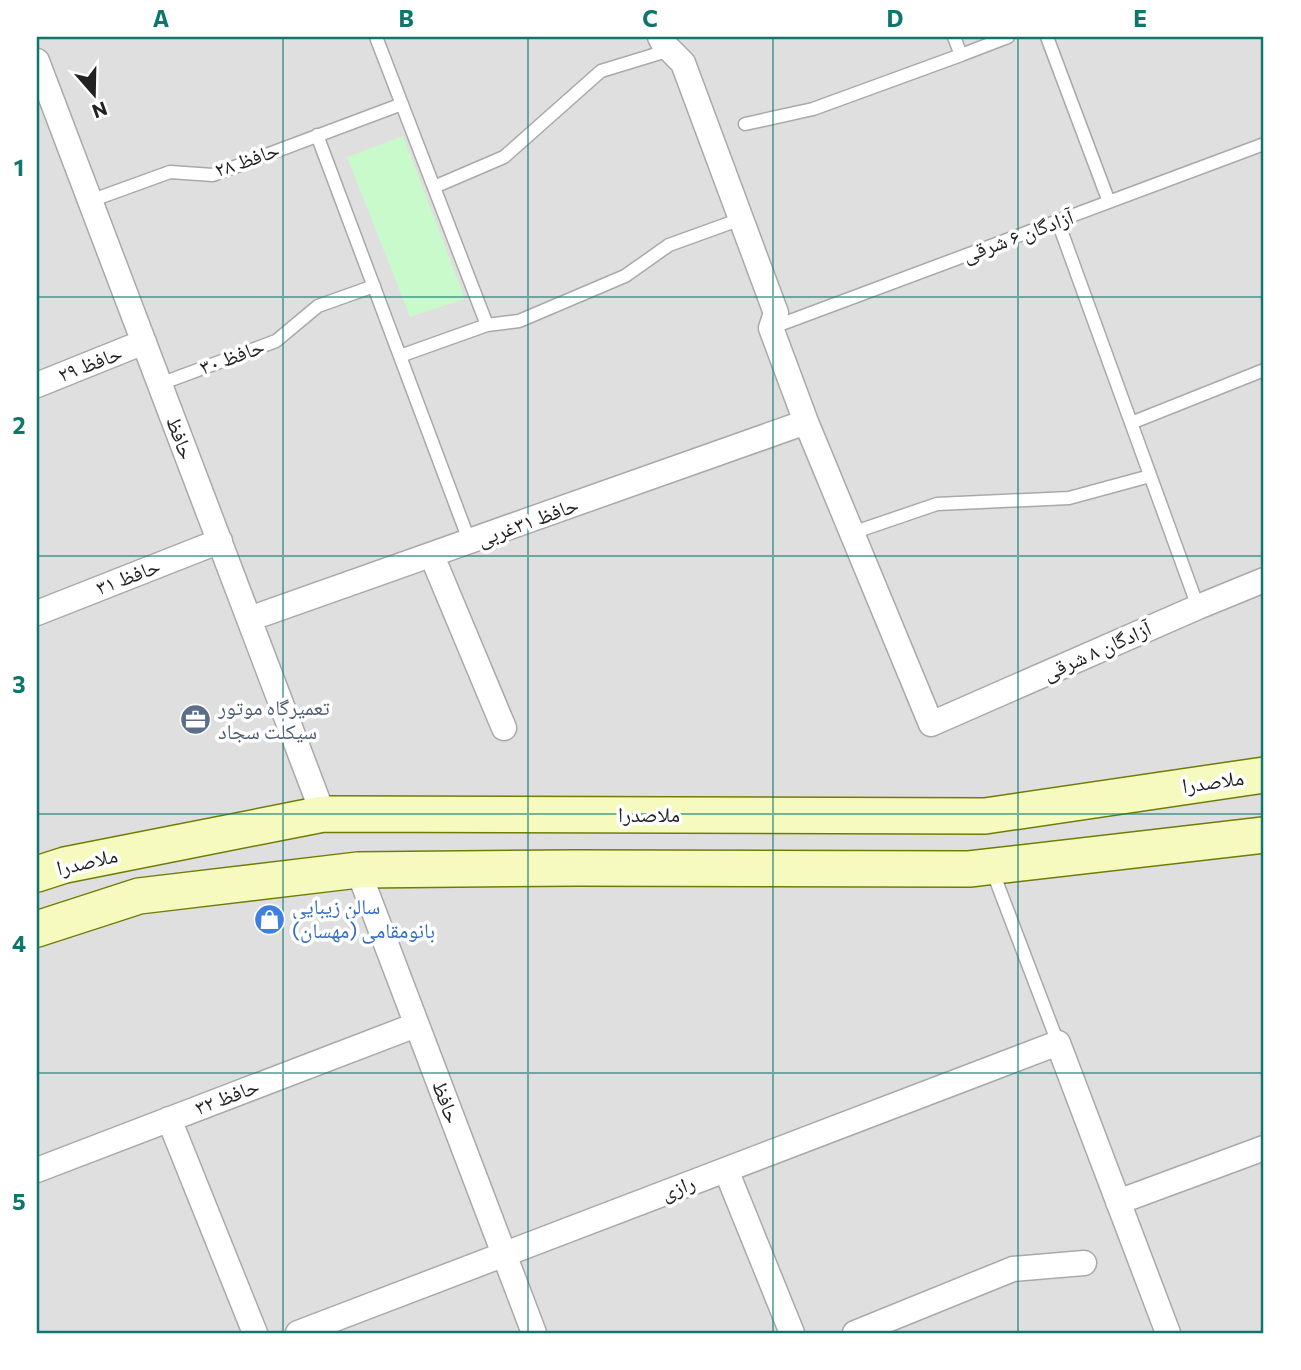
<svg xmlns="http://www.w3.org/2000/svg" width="1301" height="1370" font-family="Commissioner,'Noto Naskh Arabic',sans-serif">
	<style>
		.residential { fill: #e0dfdf }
		.park { fill: #c8facc }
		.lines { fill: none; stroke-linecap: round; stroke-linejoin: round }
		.lane-casing { stroke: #a9a9a9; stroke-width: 15 }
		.street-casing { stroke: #a9a9a9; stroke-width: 27 }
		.secondary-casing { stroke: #707d05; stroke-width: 38 }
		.lane { stroke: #fff; stroke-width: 12 }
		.street { stroke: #fff; stroke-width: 24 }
		.secondary { stroke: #f7fabf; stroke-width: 35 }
		.grid { fill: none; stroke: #0f766e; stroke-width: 2; stroke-opacity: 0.55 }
		.labels { text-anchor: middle; stroke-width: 7; stroke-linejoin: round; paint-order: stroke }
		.street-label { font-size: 21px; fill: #222; stroke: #fff }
		.service-label { font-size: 21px; fill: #4e5e75; stroke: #fff; text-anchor: start }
		.shop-label { font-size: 21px; fill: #366cbe; stroke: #fff; text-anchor: start }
		.neatline { fill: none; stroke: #0f766e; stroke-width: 2.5 }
		.grid-label { font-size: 23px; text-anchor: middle; font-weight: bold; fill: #0f766e }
	</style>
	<rect width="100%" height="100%" fill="#f2efe9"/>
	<path class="residential" d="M37 37H1264V1333H37Z"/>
	<path class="park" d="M403 136 465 299 410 317 347 157Z"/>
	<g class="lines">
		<defs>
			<path id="lane" d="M376 37 487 325
				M1047 37 1109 202
				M961 55 1008 37
				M745 124 813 109 961 55 954 37
				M317 135 470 543
				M434 187 504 157 601 71 670 50
				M90 201 170 172 213 175 402 104
				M1058 222 1198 607
				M771 328 1264 144
				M400 356 487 325 519 321 625 276 669 245 741 219
				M160 384 276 341 318 306 374 286
				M1131 423 1264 370
				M852 533 937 504 1069 498 1150 476
				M992 870 1058 1043"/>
			<path id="street" d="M660 37 663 43 683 63 776 313 771 328 806 422 931 724 1198 607 1264 580
				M37 61 323 814
				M37 385 144 342
				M432 556 504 728
				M37 613 220 541
				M249 619 806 422
				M358 870 534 1333
				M169 1119 255 1333
				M37 1170 416 1025
				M726 1170 792 1333
				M1118 1202 1264 1148
				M298 1333 1058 1043 1168 1333
				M855 1333 1013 1269 1084 1263"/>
			<path id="secondary" d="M37 874 65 865 323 814 985 816 1264 775
				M37 929 139 896 358 870 576 868 969 869 1264 835"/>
		</defs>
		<use href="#lane" class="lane-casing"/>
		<use href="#street" class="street-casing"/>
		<use href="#secondary" class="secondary-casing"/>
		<use href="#lane" class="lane"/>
		<use href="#street" class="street"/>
		<use href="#secondary" class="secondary"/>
	</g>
	<path class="grid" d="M283 37V1333M528 37V1333M773 37V1333M1018 37V1333M37 297H1264M37 556H1264M37 814H1264M37 1073H1264"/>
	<defs>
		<symbol id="office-disc" viewBox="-11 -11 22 22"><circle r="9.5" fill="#5c6f8a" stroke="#fff"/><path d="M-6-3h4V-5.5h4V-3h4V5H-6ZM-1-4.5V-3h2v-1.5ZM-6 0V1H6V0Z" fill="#fff"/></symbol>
		<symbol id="shop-disc" viewBox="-11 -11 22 22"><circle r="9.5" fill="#3f7fe0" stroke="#fff"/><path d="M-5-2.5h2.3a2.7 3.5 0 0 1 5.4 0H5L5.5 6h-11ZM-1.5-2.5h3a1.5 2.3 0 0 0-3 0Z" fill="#fff"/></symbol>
	</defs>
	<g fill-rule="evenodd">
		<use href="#office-disc" x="178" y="702" width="35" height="35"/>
		<use href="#shop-disc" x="252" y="902" width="35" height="35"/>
	</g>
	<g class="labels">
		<g class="street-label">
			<text transform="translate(247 160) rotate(-19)" y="7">حافظ ۲۸</text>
			<text transform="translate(1018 236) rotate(-20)" y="7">آزادگان ۶ شرقی</text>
			<text transform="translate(232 357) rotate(-20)" y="7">حافظ ۳۰</text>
			<text transform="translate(90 364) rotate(-21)" y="7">حافظ ۲۹</text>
			<text transform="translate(180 438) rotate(69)" y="7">حافظ</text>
			<text transform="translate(528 522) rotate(-20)" y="7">حافظ ۳۱غربی</text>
			<text transform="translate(128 577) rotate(-21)" y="7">حافظ ۳۱</text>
			<text transform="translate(1097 651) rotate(-24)" y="7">آزادگان ۸ شرقی</text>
			<text transform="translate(1213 782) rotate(-8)" y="7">ملاصدرا</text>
			<text x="649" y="822">ملاصدرا</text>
			<text transform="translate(87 862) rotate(-13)" y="7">ملاصدرا</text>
			<text transform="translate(227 1097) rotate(-21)" y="7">حافظ ۳۲</text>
			<text transform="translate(446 1102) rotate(69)" y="7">حافظ</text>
			<text transform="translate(678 1188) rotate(-21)" y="7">رازی</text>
		</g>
		<g class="service-label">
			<text x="218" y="715">تعمیرگاه موتور<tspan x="218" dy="24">سیکلت سجاد</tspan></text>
		</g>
		<g class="shop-label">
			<text x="292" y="914">سالن زیبایی<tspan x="292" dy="24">بانومقامی (مهسان)</tspan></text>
		</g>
	</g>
	<rect width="1301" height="1370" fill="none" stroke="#ffffff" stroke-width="77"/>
	<g transform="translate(94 94) rotate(160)" stroke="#ffffff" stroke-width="5" paint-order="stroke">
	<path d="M0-5L12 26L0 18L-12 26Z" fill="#222222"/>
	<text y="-10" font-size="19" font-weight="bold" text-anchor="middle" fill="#222222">N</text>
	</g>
	<rect x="38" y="38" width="1224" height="1294" class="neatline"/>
	<g class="grid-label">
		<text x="161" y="27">A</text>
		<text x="406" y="27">B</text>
		<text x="650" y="27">C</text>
		<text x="895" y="27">D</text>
		<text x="1140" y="27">E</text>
		<text x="19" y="176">1</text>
		<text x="19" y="434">2</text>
		<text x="19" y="693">3</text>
		<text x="19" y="952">4</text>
		<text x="19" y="1210">5</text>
	</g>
</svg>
